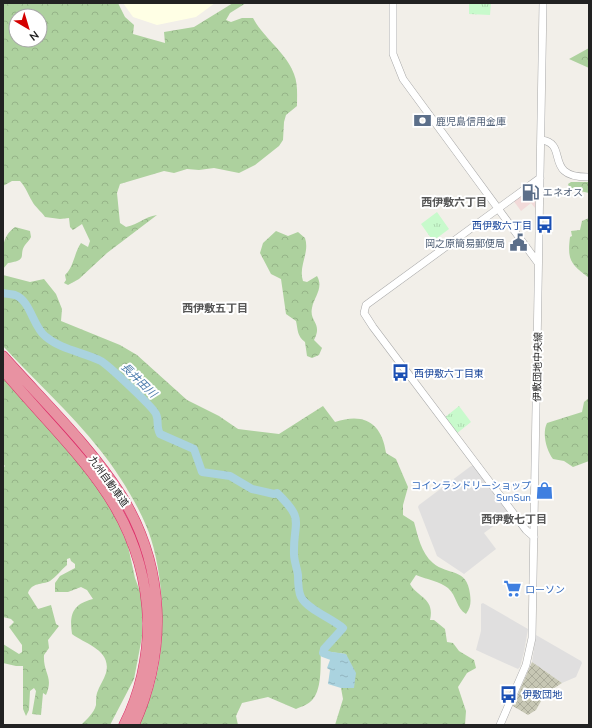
<svg xmlns="http://www.w3.org/2000/svg" width="592" height="728" font-family="'Nunito Sans','Noto Sans JP',sans-serif">
	<style>
		.residential { fill: #e0dfdf }
		.commercial { fill: #f2dad9 }
		.education { fill: #ffffe5 }
		.construction { fill: url(#construction-cross-hatch) }
		.forest { fill: url(#forest-crowns); fill-rule: evenodd }
		.park { fill: url(#park-tufts) }
		.water { fill: url(#water-ripples) }
		.lines { fill: none; stroke-linecap: round; stroke-linejoin: round }
		.river { stroke: #aad3df; stroke-width: 8 }
		.minor-casing { stroke: #a9a9a9; stroke-width: 8 }
		.highway-casing { stroke: #dc2a67; stroke-width: 11 }
		.minor { stroke: #fff; stroke-width: 7 }
		.highway { stroke: #e892a2; stroke-width: 10 }
		.labels { text-anchor: middle; stroke-width: 4; stroke-linejoin: round; paint-order: stroke }
		.service-label { font-size: 10px; fill: #4e5e75; stroke: #fff; text-anchor: start }
		.transit-label { font-size: 10px; fill: #164399; stroke: #fff; text-anchor: start }
		.street-label { font-size: 10px; fill: #222; stroke: #fff }
		.shop-label { font-size: 10px; fill: #366cbe; stroke: #fff; text-anchor: end }
		.neighbourhood-label { font-size: 11px; font-weight: bold; fill: #555; stroke: #fff }
		.water-label { font-size: 11px; font-style: italic; fill: #4a7aab; stroke: #fff }
	</style>
	<defs>
		<pattern id="construction-cross-hatch" width="8" height="8" patternUnits="userSpaceOnUse"><rect width="8" height="8" fill="#c7c7b4"/><path d="M0 0l8 8M0 8l8-8" fill="none" stroke="#abab9a"/></pattern>
		<pattern id="forest-crowns" width="20" height="18" patternUnits="userSpaceOnUse"><rect width="20" height="18" fill="#add19e"/><path d="M2 6a3 3 0 1 1 6 0M12 15a3 3 0 1 1 6 0" fill="none" stroke="#95b388"/></pattern>
		<pattern id="park-tufts" width="24" height="20" patternUnits="userSpaceOnUse"><rect width="24" height="20" fill="#c8facc"/><path d="M3 7l-1-3M5 7V3M7 7l1-3M15 17l-1-3M17 17v-4M19 17l1-3" fill="none" stroke="#acd6af"/></pattern>
		<pattern id="water-ripples" width="26" height="14" patternUnits="userSpaceOnUse"><rect width="26" height="14" fill="#aad3df"/><path d="M2 4q2-2 4 0t4 0M15 11q2-2 4 0t4 0" fill="none" stroke="#92b5bf"/></pattern>
	</defs>
	<rect width="100%" height="100%" fill="#f2efe9"/>
	<path class="residential" d="M471 466H474L510 514 484 533 496 549 464 574 437 556 418 507 419 505Z
		M483 603 528 629 524 652 520 667 518 669 476 650 481 631V604Z
		M536 635 581 661 582 663 576 677 562 683 532 662Z"/>
	<path class="commercial" d="M536 183 535 208 531 203 521 211 513 200Z"/>
	<path class="education" d="M123 3H215L196 17 157 25 133 17Z"/>
	<path class="construction" d="M532 662 562 683 545 694 536 710 528 715 513 706Z"/>
	<path class="forest" d="M3 3H118L125 17 134 25 133 34 165 43 164 32 194 27 233 3H246L230 13 226 20 231 22 242 18H253C264 39 286 52 294 74 298 84 297 95 297 106L286 115 284 122 283 140 279 146 255 165 239 173 214 168 199 170 187 169 174 173 164 171 120 184 117 193 120 223 126 227C139 224 144 217 157 215L107 253 79 279 68 285 64 283 66 280 65 275C74 267 74 253 81 243L88 247 90 241 82 224 73 230 70 227 69 218 60 219 45 217C41 211 35 207 32 201 28 194 26 188 20 181H12L3 186ZM16 16H40V40H16Z
		M589 48V68L569 59Z
		M571 182H589V193L570 189 568 184Z
		M589 218V278C571 264 567 261 570 237L572 236 571 231 580 230 582 221Z
		M15 227 30 231 31 237C30 240 27 242 25 245 18 255 29 260 8 263L3 269C3 251 0 238 15 227Z
		M276 231 288 236 298 232 305 238C310 253 298 266 303 281L307 282 317 276C324 288 314 297 312 308 309 322 323 323 314 340L322 348 319 355 312 358 307 356 305 342C297 336 298 330 296 321L286 314 281 279 271 274 260 253 263 243Z
		M3 275 30 282 44 279 56 294 62 309 61 321 120 345 137 355 187 400 219 416 238 429 279 434 323 406 335 422C364 412 382 423 386 453L396 459 408 487 403 505V515L414 522C418 536 421 553 433 563 448 576 467 567 470 594 471 602 471 607 466 614 456 608 457 596 448 588 441 582 426 579 416 575L410 584C418 598 435 598 430 620H434L445 629 447 642 453 643 459 651 474 660 476 668 467 673 458 687 466 711 465 725H335L343 699 341 688H354L346 654 321 651C320 664 323 692 310 702 307 705 300 707 296 709L268 697 242 703 236 716 238 725H138C142 715 147 705 151 695 167 651 165 583 151 539 143 512 118 472 100 450 71 413 35 381 3 346Z
		M3 376 30 409 59 437 107 496 128 546 135 578 142 597V637L134 679 110 725H81C87 719 94 713 96 705 96 701 96 696 97 693 99 686 104 680 106 673 112 650 85 644 72 634 69 614 73 604 93 599L87 590 81 587 68 592H55V583L60 576 75 568V564L71 561 70 558 67 559V565C61 570 56 577 50 581 42 585 32 582 28 593L38 609 51 605 56 624 59 626 48 640 49 648 44 655C43 674 54 676 46 695L43 693 41 715 32 714 36 691 34 688 30 691 29 710 26 716 23 709V666H16L3 663V644L19 654 22 652V645L9 627 14 622 11 619 3 617V468L5 466 3 464Z
		M589 398V461L573 467 564 461 553 459C546 450 542 433 547 423L582 412 584 402Z"/>
	<path class="park" d="M469 3H491L490 15 469 14Z
		M437 212 449 229 433 241 421 224Z
		M459 406 471 422 456 434 444 418Z"/>
	<path class="water" d="M333 652 346 654 356 673 354 688H341L328 684 330 670 327 668Z"/>
	<g class="lines">
		<path class="river" d="M3 293C7 294 11 294 15 295 30 300 33 326 45 336 61 350 83 352 101 361 108 365 153 407 156 414 159 420 156 427 160 434L194 449 202 472 230 476 252 489 274 494 277 493C306 521 293 520 294 554 294 561 297 568 298 575 298 582 298 591 301 597 307 609 331 618 343 628L324 649 323 653 334 657"/>
		<defs>
			<path id="minor" d="M393 3V54L403 79 538 263
				M541 140C570 143 542 178 589 177
				M534 537 526 530 373 327 364 313 366 305 540 178
				M500 725 526 665 532 638 543 3"/>
			<path id="highway" d="M3 356C42 400 89 445 121 495 165 566 168 650 134 725
				M3 370C71 452 145 506 148 623 148 657 140 694 124 725"/>
		</defs>
		<use href="#minor" class="minor-casing"/>
		<use href="#highway" class="highway-casing"/>
		<use href="#minor" class="minor"/>
		<use href="#highway" class="highway"/>
	</g>
	<defs>
		<symbol id="bank-bare" viewBox="-9 -9 18 18"><path d="M-6-4H6V4H-6ZM0-2.3a2.3 2.3 0 1 0 0 4.6a2.3 2.3 0 1 0 0-4.6Z" fill="#5c6f8a" stroke="#fff" stroke-width="2.5" paint-order="stroke"/></symbol>
		<symbol id="fuel-bare" viewBox="-9 -9 18 18"><path d="M-5.5-6h7V0h2V4h1.3V-2.5L3-4.5l.8-.8L6-3V5H2.5V1h-1V6h-7ZM-4.2-4.7v3.2H.2V-4.7Z" fill="#5c6f8a" stroke="#fff" stroke-width="2.5" paint-order="stroke"/></symbol>
		<symbol id="bus-bare" viewBox="-9 -9 18 18"><path d="M-5-6H5V4H4V6H2V4H-2V6H-4V4H-5ZM-3.5-4V0h7V-4ZM-3.5 1.2v1.5H-2V1.2ZM2 1.2v1.5H3.5V1.2Z" fill="#1a4fb4" stroke="#fff" stroke-width="2.5" paint-order="stroke"/></symbol>
		<symbol id="civic-bare" viewBox="-9 -9 18 18"><path d="M-.6-6.5H3V-4.5H.6V-3L4-1V1h2V6H-6V1h2V-1L-.6-3ZM-1.2 2.5V6h2.4V2.5Z" fill="#5c6f8a" stroke="#fff" stroke-width="2.5" paint-order="stroke"/></symbol>
		<symbol id="shop-bare" viewBox="-9 -9 18 18"><path d="M-5-2.5h2.3a2.7 3.5 0 0 1 5.4 0H5L5.5 6h-11ZM-1.5-2.5h3a1.5 2.3 0 0 0-3 0Z" fill="#3f7fe0" stroke="#fff" stroke-width="2.5" paint-order="stroke"/></symbol>
		<symbol id="supermarket-bare" viewBox="-9 -9 18 18"><path d="M-6-5.5h2.5l.6 2H6L4.5 2H-2.5L-4.4-4H-6ZM-1.5 3.2a1.3 1.3 0 1 0 .1 0ZM3 3.2a1.3 1.3 0 1 0 .1 0Z" fill="#3f7fe0" stroke="#fff" stroke-width="2.5" paint-order="stroke"/></symbol>
	</defs>
	<g fill-rule="evenodd">
		<use href="#bank-bare" x="410" y="108" width="25" height="25"/>
		<use href="#fuel-bare" x="518" y="180" width="25" height="25"/>
		<use href="#bus-bare" x="532" y="212" width="25" height="25"/>
		<use href="#civic-bare" x="506" y="230" width="25" height="25"/>
		<use href="#bus-bare" x="388" y="360" width="25" height="25"/>
		<use href="#shop-bare" x="532" y="478" width="25" height="25"/>
		<use href="#supermarket-bare" x="500" y="576" width="25" height="25"/>
		<use href="#bus-bare" x="496" y="682" width="25" height="25"/>
	</g>
	<g class="labels">
		<g class="service-label">
			<text x="436" y="125">鹿児島信用金庫</text>
			<text x="543" y="196">エネオス</text>
			<text x="505" y="247" text-anchor="end">岡之原簡易郵便局</text>
		</g>
		<g class="transit-label">
			<text x="532" y="229" text-anchor="end">西伊敷六丁目</text>
			<text x="414" y="377">西伊敷六丁目東</text>
			<text x="522" y="698">伊敷団地</text>
		</g>
		<g class="street-label">
			<text transform="translate(537 367) rotate(-89)" y="4">伊敷団地中央線</text>
			<text transform="translate(109 481) rotate(54)" y="4">九州自動車道</text>
		</g>
		<g class="shop-label">
			<text x="531" y="489">コインランドリーショップ<tspan x="531" dy="12">SunSun</tspan></text>
			<text x="525" y="593" text-anchor="start">ローソン</text>
		</g>
		<g class="neighbourhood-label">
			<text x="454" y="206">西伊敷六丁目</text>
			<text x="215" y="312">西伊敷五丁目</text>
			<text x="514" y="523">西伊敷七丁目</text>
		</g>
		<g class="water-label">
			<text transform="translate(139 380) rotate(44)" y="4">長井田川</text>
		</g>
	</g>
	<rect width="592" height="728" fill="none" stroke="#222222" stroke-width="8"/>
	<g transform="translate(28 28) rotate(142)"><circle r="19" fill="#ffffff" stroke="#a7a7a7"/>
	<path d="M0-3L7 15L0 10L-7 15Z" fill="#d40000"/>
	<text y="-6" font-size="11" font-weight="bold" text-anchor="middle" fill="#222222">N</text>
	</g>
</svg>
